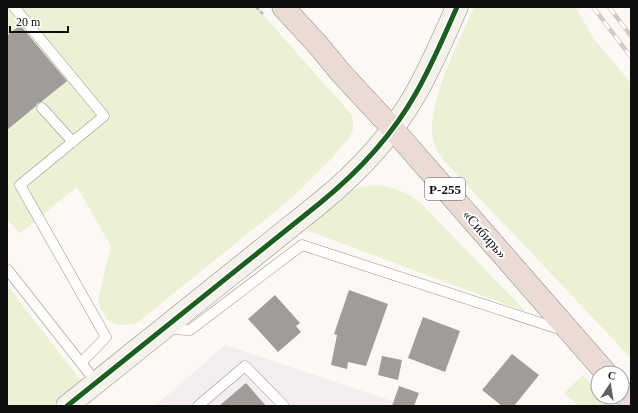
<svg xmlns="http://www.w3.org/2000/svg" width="638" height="413" font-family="Georgia,serif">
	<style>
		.industrial { fill: #f3edf0 }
		.green { fill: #eaf1d4 }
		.building { fill: #a09c99 }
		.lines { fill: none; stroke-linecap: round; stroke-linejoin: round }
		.lane-casing { stroke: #969492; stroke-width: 11 }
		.secondary-casing { stroke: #8c8b89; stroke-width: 23 }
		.highway-casing { stroke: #83827f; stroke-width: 23 }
		.path { stroke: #b9b8b8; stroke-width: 2.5; stroke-dasharray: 4 2; stroke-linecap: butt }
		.lane { stroke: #fffefd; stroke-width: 10 }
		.secondary { stroke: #f5f2eb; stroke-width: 22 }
		.highway { stroke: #eadcd5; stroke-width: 22 }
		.rail-casing { stroke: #d8c5c9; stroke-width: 4.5 }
		.rail { stroke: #fff; stroke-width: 3; stroke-dasharray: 9; stroke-linecap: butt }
		.cycleway-casing { stroke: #fff; stroke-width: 8 }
		.cycleway { stroke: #1b5e20; stroke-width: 5 }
		.labels { text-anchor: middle; stroke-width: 4; stroke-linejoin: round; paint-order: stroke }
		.shield { fill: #fff; stroke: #575757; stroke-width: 1 }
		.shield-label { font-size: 13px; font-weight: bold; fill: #0f0f0f }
		.street-label { font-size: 14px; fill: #0f0f0f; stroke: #fff }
	</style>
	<rect width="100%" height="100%" fill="#fcf9f4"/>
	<path class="industrial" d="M225 345 407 406H155Z"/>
	<path class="green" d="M7 7H256L352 115 353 122V130L348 139 332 158 294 196 136 324C112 327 104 323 98 299L111 246 77 187 20 233 7 219Z
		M474 7H575L594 39 631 83V358L447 164C443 159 438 153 435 146 421 112 460 40 474 7Z
		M374 185C392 186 406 192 420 202L526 312 306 230 347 193 361 187Z
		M7 285 82 382 51 406H7Z
		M583 375 598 392V397H603L611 406H579L564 393Z"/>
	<path class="building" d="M20 25 67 81 41 102 38 103 36 106 7 130V36Z
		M349 290 388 304 366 366 348 362 347 369 331 365 337 335 334 334Z
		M275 295 300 323 296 326 301 332 278 352 248 319Z
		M423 317 460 331 445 372 408 358Z
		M512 354 539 375 514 406H502L482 390Z
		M382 356 402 360 398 380 378 375Z
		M246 383 266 406H219Z
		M399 386 419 393 414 406H392Z"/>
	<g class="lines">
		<defs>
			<path id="lane" d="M14 7 104 116 20 185 106 337 81 363
				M42 108 73 142
				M7 269 96 382
				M167 329 190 330 302 245 562 330
				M198 406 245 366 284 406"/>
			<path id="secondary" d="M67 406 320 203C358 172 392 136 416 93 432 65 444 36 457 7"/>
			<path id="highway" d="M283 7 318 45 341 73 392 128 606 373
				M622 392 631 403"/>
		</defs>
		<use href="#lane" class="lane-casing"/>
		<use href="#secondary" class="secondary-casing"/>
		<use href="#highway" class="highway-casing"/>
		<path class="path" d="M256 7 263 14"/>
		<use href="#lane" class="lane"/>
		<use href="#secondary" class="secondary"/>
		<use href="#highway" class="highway"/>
		<defs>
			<path id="rail" d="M593 7 631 57
				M609 7 631 36"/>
		</defs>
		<use href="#rail" class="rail-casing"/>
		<use href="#rail" class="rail"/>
		<defs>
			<path id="cycleway" d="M67 406 320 203C358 172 392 136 416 93 432 65 444 36 457 7"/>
		</defs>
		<use href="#cycleway" class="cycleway-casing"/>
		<use href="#cycleway" class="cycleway"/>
	</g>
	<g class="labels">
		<rect class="shield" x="425" y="178" width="40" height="22" rx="3"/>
		<g class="shield-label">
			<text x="445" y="194">Р-255</text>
		</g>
		<g class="street-label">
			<text transform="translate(485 234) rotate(49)" y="5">«Сибирь»</text>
		</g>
	</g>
	<rect width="638" height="413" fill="none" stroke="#0f0f0f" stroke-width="16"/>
	<g transform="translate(610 385) rotate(12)"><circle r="19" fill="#ffffff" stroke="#9f9f9f"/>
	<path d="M0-3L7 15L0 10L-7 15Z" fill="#62615f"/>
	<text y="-6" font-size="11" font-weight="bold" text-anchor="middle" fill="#0f0f0f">С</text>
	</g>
	<path d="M10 26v6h58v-6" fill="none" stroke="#0f0f0f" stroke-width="2"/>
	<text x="16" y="26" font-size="12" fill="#0f0f0f" stroke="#ffffff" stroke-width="3" paint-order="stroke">20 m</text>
</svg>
